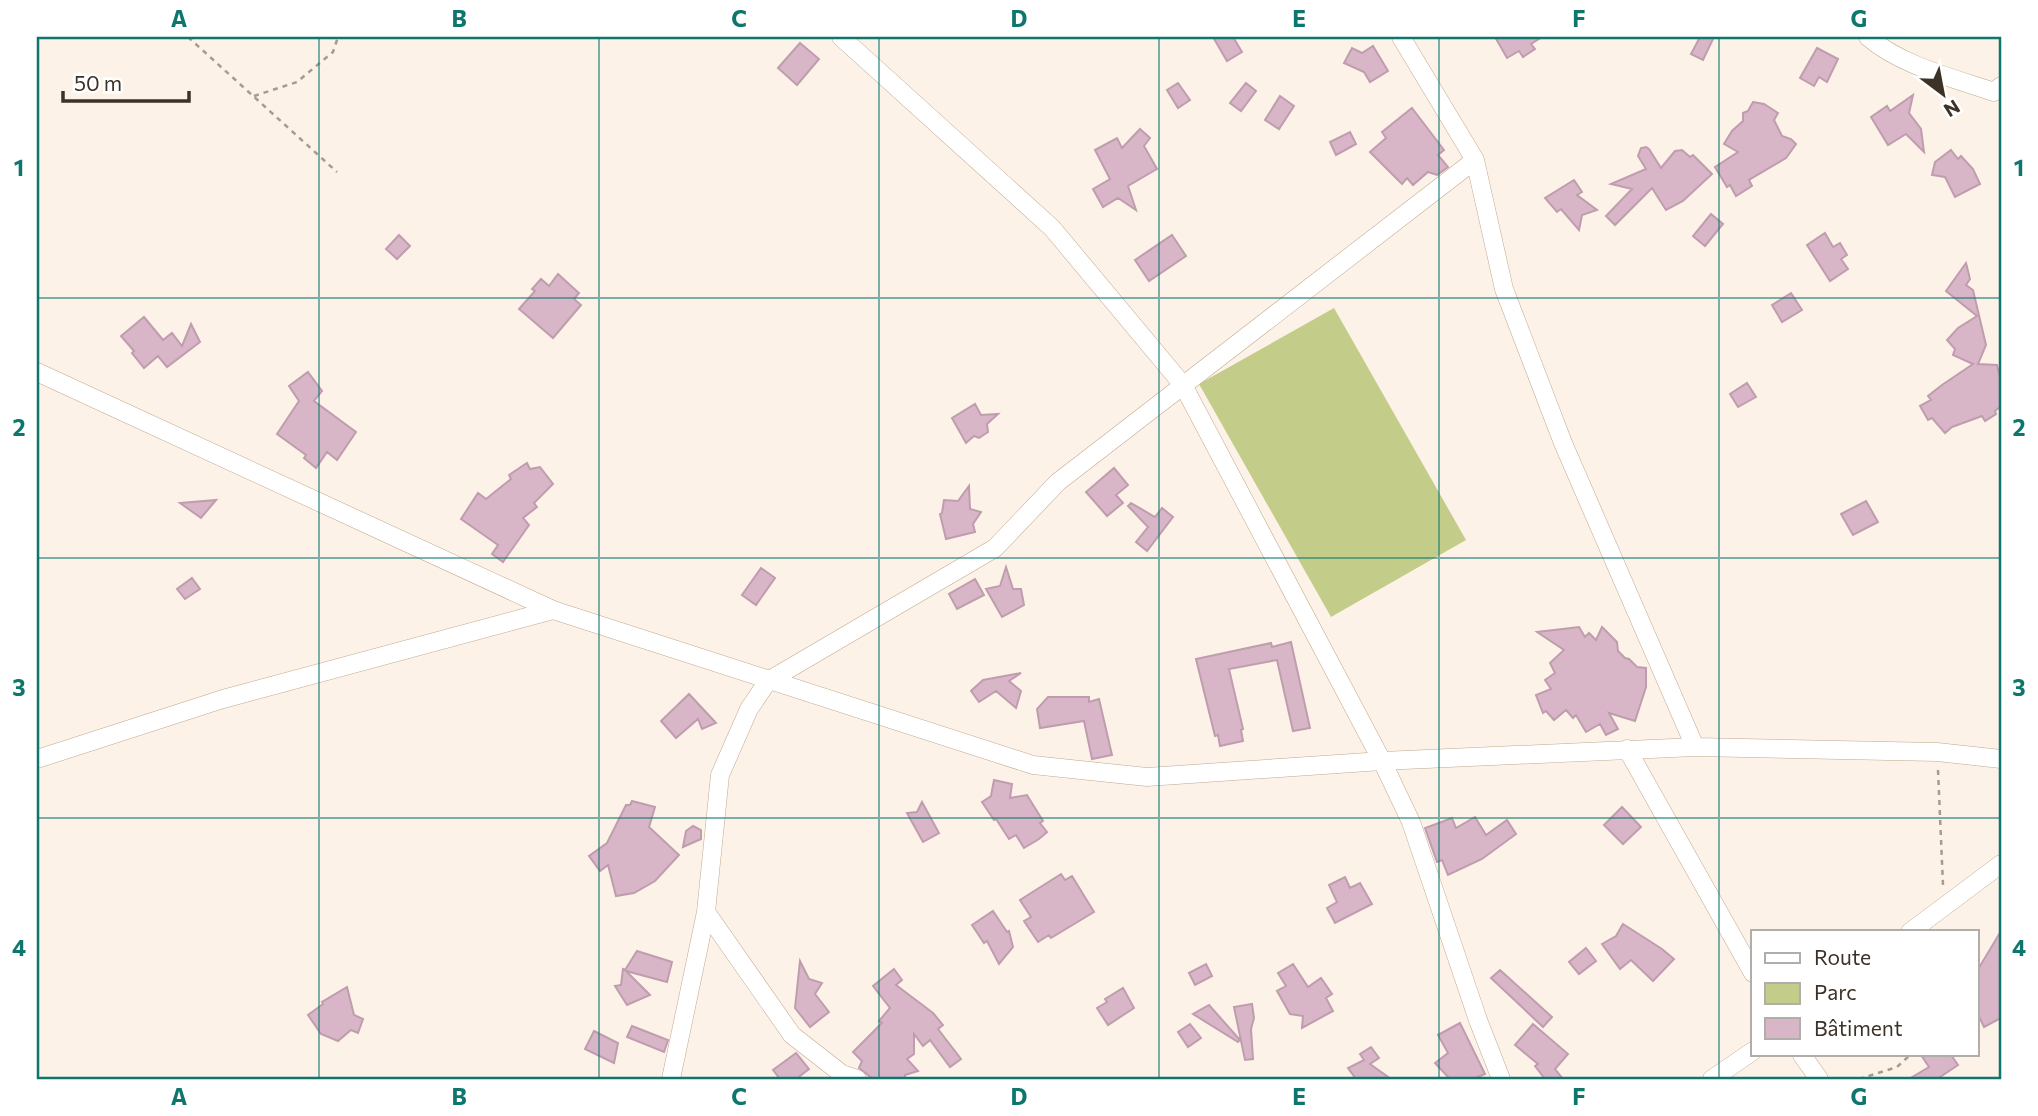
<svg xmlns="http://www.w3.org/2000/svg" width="2038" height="1116" font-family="Commissioner,sans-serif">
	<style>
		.green { fill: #c4cc89 }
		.building { fill: #d8b5c7; stroke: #bf9dae; stroke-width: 2 }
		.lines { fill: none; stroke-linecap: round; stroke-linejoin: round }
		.minor-casing { stroke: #c2a88f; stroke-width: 19 }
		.path { stroke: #a69b90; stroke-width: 2.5; stroke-dasharray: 5 5; stroke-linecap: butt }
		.minor { stroke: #fff; stroke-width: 18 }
		.grid { fill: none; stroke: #0f766e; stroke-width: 2; stroke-opacity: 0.55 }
		.neatline { fill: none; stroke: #0f766e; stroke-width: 2.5 }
		.grid-label { font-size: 23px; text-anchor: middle; font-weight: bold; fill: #0f766e }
	</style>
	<rect width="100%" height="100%" fill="#fdf2e7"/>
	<path class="green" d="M1334 308 1466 540 1331 617 1199 384Z"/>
	<path class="building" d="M1213 37H1233L1242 52 1227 61Z
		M1495 37H1542L1531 44 1535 49 1523 57 1519 51 1507 58Z
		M1700 37H1714L1703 60 1691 54Z
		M800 43 819 59 797 85 778 68Z
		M1373 46 1388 71 1370 82 1364 72 1344 63 1352 48 1362 53Z
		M1817 48 1838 59 1827 82 1819 77 1814 86 1800 78Z
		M1178 83 1190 100 1178 108 1167 90Z
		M1246 83 1256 91 1241 111 1230 103Z
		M1913 95 1909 113 1921 129 1924 152 1906 134 1888 145 1871 117 1887 106 1890 111Z
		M1280 96 1294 106 1279 129 1265 120Z
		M1753 102 1764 104 1778 113 1774 120 1782 136 1791 139 1796 144 1786 158 1749 180 1752 186 1736 196 1730 185 1727 187 1715 167 1738 152 1724 144 1732 131 1743 121V113L1748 111Z
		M1412 108 1444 150 1438 155 1448 167 1437 175 1428 172 1413 185 1407 178 1402 184 1370 152 1386 138 1382 132Z
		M1140 129 1150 138 1144 146 1157 169 1128 186 1136 210 1118 198 1103 207 1093 189 1110 179 1095 150 1117 138 1122 148Z
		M1350 132 1356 144 1336 155 1330 142Z
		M1646 147 1649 149 1661 168 1675 151 1682 150 1690 157 1693 155 1712 174 1683 201 1666 210 1652 188 1615 225 1606 216 1632 189 1611 184 1646 169 1638 156 1641 148Z
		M1951 150 1958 159 1961 156 1973 169 1980 184 1955 197 1945 177 1932 175 1935 162Z
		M1574 180 1582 192 1577 195 1597 210 1582 215 1579 230 1561 209 1557 212 1545 198Z
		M1711 214 1723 224 1705 246 1693 236Z
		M1825 233 1833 247 1840 243 1847 255 1841 259 1848 269 1830 281 1807 245Z
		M399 235 410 246 397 259 386 249Z
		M1172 235 1186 256 1149 281 1135 260Z
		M1966 263 1970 279 1966 285 1973 290 1986 345 1978 364 1997 365 2001 381V406L1995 411 1996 414 1985 421 1982 416 1952 427 1945 433 1932 418 1928 420 1920 406 1931 400 1928 396 1942 385 1973 364 1953 355 1955 349 1947 340 1958 328 1977 316 1946 291Z
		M558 274 579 293 574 299 581 305 553 338 519 309 535 291 532 289 541 279 549 286Z
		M1791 293 1802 310 1782 322 1772 305Z
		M144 317 163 340 172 333 182 346 191 324 200 342 167 367 158 356 144 368 132 353 134 351 121 336Z
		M308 372 322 391 314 401 356 432 337 460 327 452 316 468 304 458 306 455 277 434 299 401 289 386Z
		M1747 383 1756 397 1738 407 1730 394Z
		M975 404 981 415 998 414 987 424 988 432 979 438 974 436 966 443 952 418Z
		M527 463 530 469 540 467 553 484 534 503 537 507 523 518 529 525 503 562 492 554 498 545 461 519 478 493 486 499 511 479 509 475Z
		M1114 468 1128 485 1116 495 1123 503 1107 516 1086 492Z
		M969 486 970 509 981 512 973 524 975 532 946 539 940 514 942 513 944 500 958 501Z
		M216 500 201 518 180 503Z
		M1866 501 1878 522 1853 535 1841 514Z
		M1131 503 1155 517 1162 508 1173 517 1147 551 1136 542 1148 527 1128 506Z
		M1006 567 1013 589H1021L1024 605 1002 617 986 589 1000 586Z
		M761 568 775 578 756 605 742 595Z
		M192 578 200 589 185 599 177 589Z
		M975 579 984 595 957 609 949 594Z
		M1579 627 1585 637 1589 633 1596 640 1602 627 1617 642 1618 651 1625 658 1629 659 1637 667 1646 668V687L1635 721 1609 713 1618 729 1606 735 1600 724 1586 732 1576 715 1573 718 1566 710 1554 720 1546 711 1543 713 1536 695 1551 689 1545 680 1555 673 1550 663 1564 650 1537 632Z
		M1291 642 1310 728 1293 731 1277 660 1229 669 1243 729 1241 730 1243 741 1220 746 1218 735 1215 736 1196 659 1271 643 1272 647Z
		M1021 673 1009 681 1021 691 1016 708 996 691 979 702 971 691 983 680Z
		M689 694 716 723 702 729 698 719 676 738 661 721Z
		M1048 697H1089V702L1099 699 1112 755 1092 759 1084 721 1040 728 1037 709Z
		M994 780 1012 784 1010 798 1027 795 1043 821 1040 823 1047 832 1039 839 1024 848 1016 835 1009 839 996 819 994 820 982 802 991 796Z
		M632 801 655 807 649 827 679 855 655 881 634 893 616 896 608 865 600 871 589 856 607 843 626 805H630Z
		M922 802 939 833 923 842 907 813 917 812Z
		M1622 807 1641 827 1623 844 1604 825Z
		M1475 817 1486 835 1507 820 1516 834 1482 859 1448 875 1442 860 1437 862 1425 828 1452 818 1456 828Z
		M693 826 701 830V839L683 847 686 831Z
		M1061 874 1065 880 1072 876 1094 912 1051 938 1049 935 1038 942 1024 921 1031 917 1020 900Z
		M1345 877 1350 888 1360 883 1372 904 1335 923 1327 908 1337 902 1329 885Z
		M993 911 1007 932 1009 931 1013 947 999 964 987 941 984 943 972 925Z
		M1623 924 1662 949 1674 959 1653 981 1631 960 1620 969 1602 944 1616 936Z
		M2001 931V1018L1984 1027 1977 1012V971Z
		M1586 948 1596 961 1579 974 1569 962Z
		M637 951 672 962 667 982 626 971 650 995 627 1005 615 986 621 985 623 969 625 970Z
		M800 961 809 979 822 983 815 994 829 1012 810 1027 795 1008Z
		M1206 964 1212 976 1195 985 1189 973Z
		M1293 964 1308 987 1321 978 1332 994 1326 998 1333 1011 1302 1028 1303 1016 1290 1014 1277 991 1286 986 1278 973Z
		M894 969 902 980 896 985 933 1013 943 1025 938 1029 961 1059 950 1067 930 1040 923 1046 914 1034V1054L907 1059 918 1071 905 1075V1079H873L859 1068 862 1061 853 1052 882 1023 879 1021 890 1008 873 986Z
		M1500 970 1552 1017 1543 1027 1491 978Z
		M347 987 354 1015 363 1019 358 1033 351 1030 338 1041 321 1034 308 1015 323 1004 322 1002Z
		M1123 988 1134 1008 1108 1025 1097 1008 1107 1002 1105 999Z
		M1252 1004 1254 1018 1251 1029 1253 1059 1245 1060 1234 1007Z
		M1209 1005 1240 1040 1238 1042 1193 1014Z
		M1460 1023 1485 1074 1473 1079H1450L1435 1063 1448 1053 1438 1035Z
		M1190 1024 1201 1038 1188 1047 1178 1032Z
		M1533 1024 1568 1054 1555 1069 1563 1079H1545L1535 1066 1538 1064 1515 1045Z
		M632 1026 668 1040 664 1052 627 1037Z
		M594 1031 618 1043 614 1063 585 1049Z
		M1371 1047 1379 1058 1370 1064 1391 1079H1356L1348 1068 1364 1060 1360 1054Z
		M796 1053 809 1069 796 1079H780L773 1070Z
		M1921 1055H1951L1958 1065 1937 1079H1909L1929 1067Z"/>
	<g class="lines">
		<defs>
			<path id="minor" d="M841 37 1052 228 1183 385 1382 761 1411 822 1478 1020 1501 1079
				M1401 37 1475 160 1504 289 1563 443 1695 747
				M1868 37C1900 65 1953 78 1994 92L2001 86
				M37 372 553 610 1033 765 1147 777 1382 761 1695 747 1937 752 2001 759
				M1627 749 1753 973
				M37 759 223 699 553 610
				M706 912 792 1035 842 1074 857 1079
				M1910 932 2001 864
				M1802 1055 1819 1079
				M671 1079 706 912 720 775 749 709 768 681 995 548 1058 482 1475 160
				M1712 1079 1753 1051"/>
		</defs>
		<use href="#minor" class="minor-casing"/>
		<path class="path" d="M188 37 337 172
			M254 96 297 82 333 52 338 37
			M1938 770 1943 885
			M1859 1079 1897 1067 1910 1055"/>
		<use href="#minor" class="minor"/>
	</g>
	<path class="grid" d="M319 37V1079M599 37V1079M879 37V1079M1159 37V1079M1439 37V1079M1719 37V1079M37 298H2001M37 558H2001M37 818H2001"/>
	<rect width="2038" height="1116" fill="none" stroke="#ffffff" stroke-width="77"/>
	<rect x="1751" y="930" width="228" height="126" fill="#ffffff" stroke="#b1ada9" stroke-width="2"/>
	<rect x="1765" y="953" width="35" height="10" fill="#ffffff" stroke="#b1ada9" stroke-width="2"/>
	<text x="1814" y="965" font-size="21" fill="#3c3227">Route</text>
	<rect x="1765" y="983" width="35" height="21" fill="#c4cc89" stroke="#b1ada9" stroke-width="2"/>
	<text x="1814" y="1000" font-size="21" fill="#3c3227">Parc</text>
	<rect x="1765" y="1018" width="35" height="21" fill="#d8b5c7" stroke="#b1ada9" stroke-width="2"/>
	<text x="1814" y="1036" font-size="21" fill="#3c3227">Bâtiment</text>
	<g transform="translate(1943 94) rotate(148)" stroke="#ffffff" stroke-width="5" paint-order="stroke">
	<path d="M0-5L12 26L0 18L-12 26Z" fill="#3c3227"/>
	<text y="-10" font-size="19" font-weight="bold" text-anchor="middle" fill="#3c3227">N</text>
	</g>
	<path d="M63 91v10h126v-10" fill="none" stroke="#3c3227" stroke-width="3.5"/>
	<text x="74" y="91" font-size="21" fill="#3c3227" stroke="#ffffff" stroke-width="5" paint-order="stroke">50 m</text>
	<rect x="38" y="38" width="1962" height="1040" class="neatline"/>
	<g class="grid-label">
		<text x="179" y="27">A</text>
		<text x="459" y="27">B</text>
		<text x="739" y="27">C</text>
		<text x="1019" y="27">D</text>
		<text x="1299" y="27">E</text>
		<text x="1579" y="27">F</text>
		<text x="1859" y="27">G</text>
		<text x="19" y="176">1</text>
		<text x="2019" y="176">1</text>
		<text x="19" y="436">2</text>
		<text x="2019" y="436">2</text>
		<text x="19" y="696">3</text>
		<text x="2019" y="696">3</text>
		<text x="19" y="956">4</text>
		<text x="2019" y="956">4</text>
		<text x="179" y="1105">A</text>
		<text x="459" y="1105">B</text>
		<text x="739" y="1105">C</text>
		<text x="1019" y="1105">D</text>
		<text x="1299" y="1105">E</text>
		<text x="1579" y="1105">F</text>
		<text x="1859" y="1105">G</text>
	</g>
</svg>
